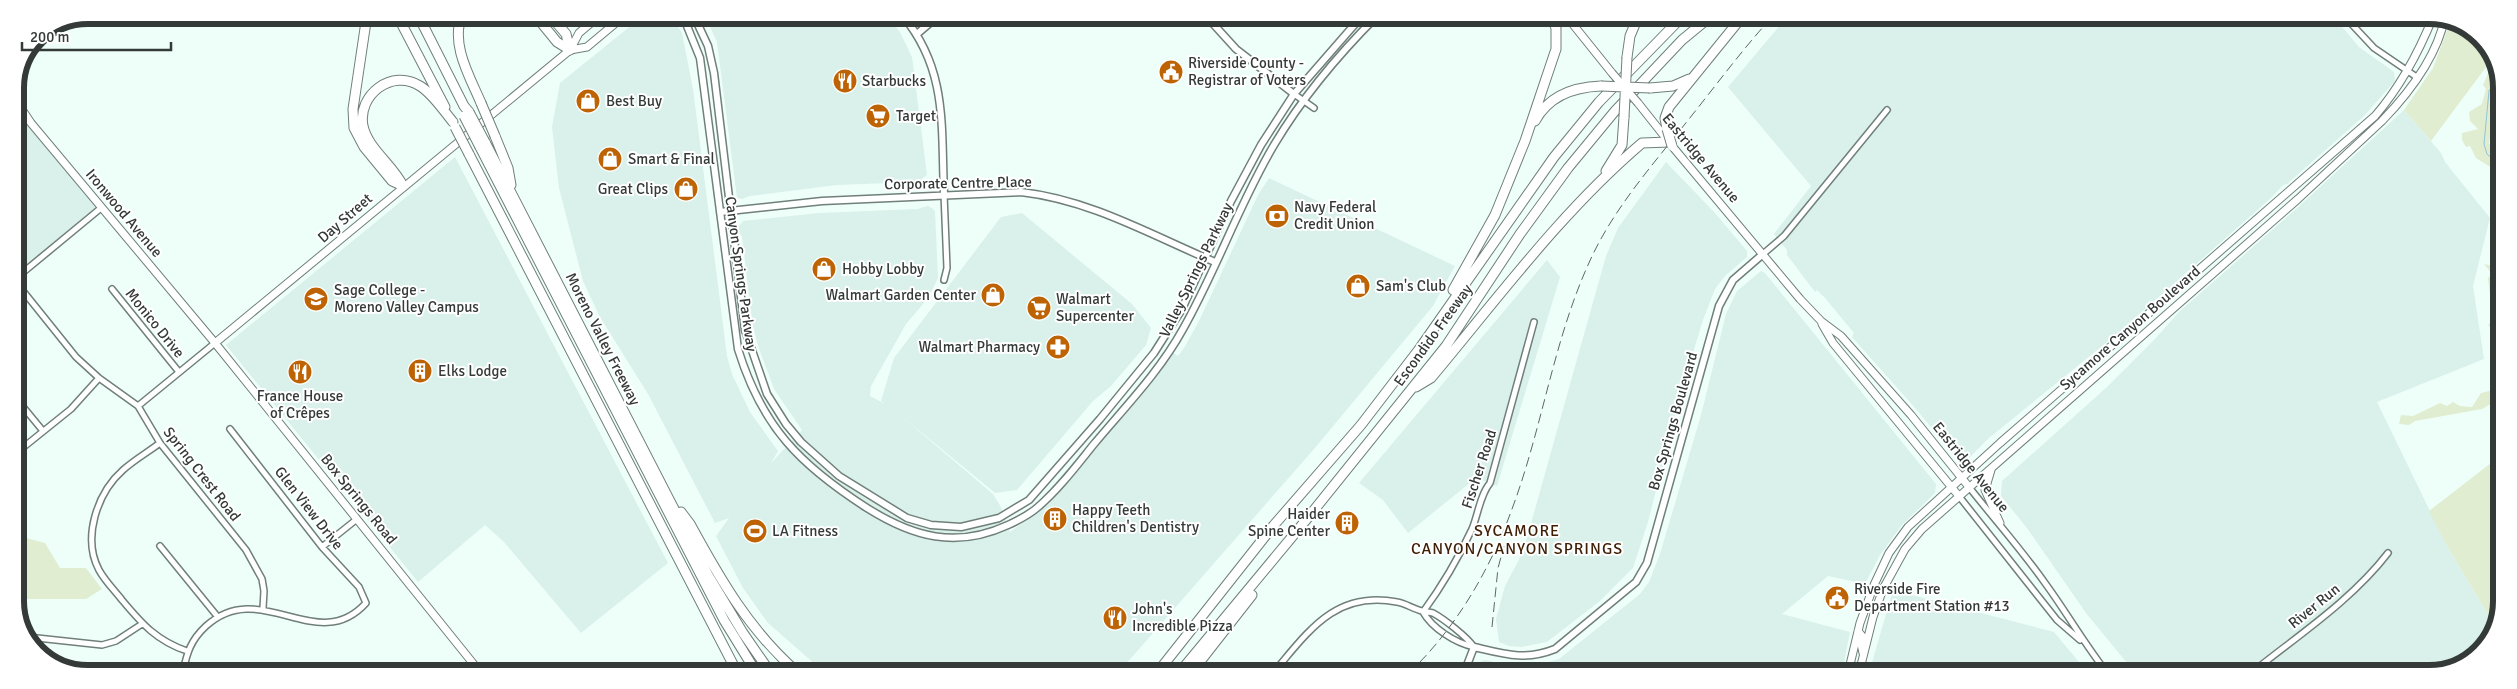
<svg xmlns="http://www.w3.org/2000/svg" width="2517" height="689" font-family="Signika,sans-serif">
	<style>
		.built { fill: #d9f1ea }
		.green { fill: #e0edd1 }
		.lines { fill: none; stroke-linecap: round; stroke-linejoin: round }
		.stream { stroke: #8fc4d8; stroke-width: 1 }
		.minor-casing { stroke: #707f7a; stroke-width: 8 }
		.tertiary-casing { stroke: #707f7a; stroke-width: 9 }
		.secondary-casing { stroke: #707f7a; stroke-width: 9 }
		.motorway-casing { stroke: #707f7a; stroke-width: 11 }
		.minor { stroke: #fff; stroke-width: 5 }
		.tertiary { stroke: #fff; stroke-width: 6 }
		.secondary { stroke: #fff; stroke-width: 7 }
		.motorway { stroke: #fff; stroke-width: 9 }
		.rail { stroke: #5e6664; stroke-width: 1; stroke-dasharray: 10 5; stroke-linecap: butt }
		.secondary-bridge-casing { stroke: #707f7a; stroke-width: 9; stroke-linecap: butt }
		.motorway-bridge-casing { stroke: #707f7a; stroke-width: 11; stroke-linecap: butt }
		.secondary-bridge { stroke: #fff; stroke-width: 7 }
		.motorway-bridge { stroke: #fff; stroke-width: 9 }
		.labels { text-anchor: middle; stroke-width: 4; stroke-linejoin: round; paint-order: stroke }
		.poi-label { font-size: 15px; fill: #343a38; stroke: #fff; text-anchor: start }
		.street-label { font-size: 15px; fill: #343a38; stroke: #fff }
		.neighbourhood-label { font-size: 16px; letter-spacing: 1px; fill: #3f2007; stroke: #fff }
		.rim { fill: none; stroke: #343a38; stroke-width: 6 }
	</style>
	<rect width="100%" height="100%" fill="#eefff9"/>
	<path class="built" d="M643 16H671L682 33 693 89 727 356 732 374 750 412 778 451 771 463 802 430 774 389 758 346 752 322 742 236 739 233V226L743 221 819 213 917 209 928 206 932 208 935 211 938 278 929 297 906 324 871 386 870 396 885 404 881 401 894 358 1001 217 1022 213 1132 304 1151 328 1146 345 1111 386 1093 401 1017 490 995 493 899 414 993 494 1001 507 1010 532 1050 503 1174 353 1178 356 1184 348 1199 321 1258 195 1269 178 1455 266 1433 306 1314 449 1118 673 824 672 768 623 743 588 716 536 729 518 715 523 648 394 600 317 583 281 559 188 552 127 560 83Z
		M705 16H887L900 32 912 57 927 175 917 182 837 185 750 196 742 199 737 198 717 42Z
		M1787 17H2334L2359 47 2394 72 2395 81 2364 116 2287 184 2283 185 2272 197 2117 334 1989 438 1966 461 1957 459 1916 409 1852 337 1854 333 1825 298 1817 290 1815 292 1787 255V250L1774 234 1811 186 1728 87Z
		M15 101 100 208 15 278Z
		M2404 110 2441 153 2445 162 2490 218 2473 286 2484 359 2377 402 2447 546 2495 626 2474 659 2429 674H2136L2086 613 2027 528 2001 496 2002 481 2107 387 2154 340 2179 312 2296 209Z
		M455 157 668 563 581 633 504 542 485 525 418 582 226 345Z
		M1666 162 1715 213 1747 251V257L1725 276 1715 289 1703 320 1680 396 1648 522 1633 568 1600 601 1547 642 1521 647 1509 646 1499 642 1496 619 1505 586 1523 552 1606 256 1618 228Z
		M1547 260 1560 277 1497 486 1476 478 1408 533 1383 500 1359 483Z
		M1761 271 1765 273 1936 484 1935 493 1902 525 1880 555 1865 584 1828 576 1782 614 1850 632 1842 673H1475L1481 661 1486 660 1515 667H1529L1559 659 1640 594 1649 582 1660 554 1701 415 1726 314 1737 291Z
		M1893 590 2054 632 2089 674 1869 673Z"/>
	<path class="green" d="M2451 20 2484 40 2492 59 2431 141 2404 110 2433 68Z
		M2496 69 2502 87 2495 95 2496 108 2489 143 2498 158 2492 168 2476 158 2470 146 2466 147 2462 140V133L2478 129 2470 121 2469 112 2482 104 2486 89 2483 85 2489 71Z
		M2484 264 2493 266 2501 264V334L2495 333 2488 325 2493 321 2488 278 2492 274Z
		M2501 388V398L2482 409 2415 421 2409 425 2399 424 2401 415 2413 416 2440 403 2447 406 2453 402 2460 406 2472 407 2481 393Z
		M2500 456V620L2495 626 2447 546 2429 511Z
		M15 535 45 543 60 568H86L102 589 86 599H15Z"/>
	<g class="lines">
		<path class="stream" d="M2499 75 2489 91 2484 144 2487 154 2501 166"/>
		<defs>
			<path id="minor" d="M2345 17 2374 48 2418 78
				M1294 94 1314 108
				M1763 254 1784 236 1887 110
				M15 279 101 208
				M944 280 947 268 944 194
				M15 281 76 357 99 378 138 406 160 443 246 550 262 579 264 591 263 608
				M112 289 179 372
				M15 397 43 431
				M138 406 215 343
				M160 443C148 452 134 460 123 470 97 493 82 538 99 570 105 581 115 591 122 600 142 624 157 641 187 651
				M20 450 71 409 99 378
				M1969 487C1994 519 2021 549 2045 583 2067 613 2085 645 2108 674
				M1958 495 2057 620 2080 640
				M160 546 217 616
				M322 547 357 519
				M1423 612C1442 586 1458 559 1472 529 1478 515 1480 495 1490 483L1534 322
				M1423 612C1432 628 1455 643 1474 647
				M28 637 102 645 116 641 142 624
				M183 672C187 652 191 640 206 626 261 576 317 657 366 603L359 587 322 547 230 429
				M1273 673C1308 632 1335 590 1397 602 1405 603 1413 609 1422 611 1425 612 1429 612 1433 613 1444 619 1466 636 1474 647
				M2250 674C2297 636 2351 601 2388 553"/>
			<path id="tertiary" d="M683 16 700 58 738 349C762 427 800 465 867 508 913 537 956 549 1008 525 1019 520 1029 515 1038 507 1059 489 1077 465 1094 444 1125 407 1160 371 1183 329 1217 269 1239 204 1274 145 1302 98 1338 55 1377 16
				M694 16 708 46 714 73 745 330 767 394 786 424 801 442 839 476 907 518 931 525 961 527 999 518 1029 500 1100 419 1154 353 1182 309 1231 201 1261 145 1294 94 1362 16
				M903 16C948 70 941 127 944 194
				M1206 16 1236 49 1294 94
				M917 34 938 16
				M720 212 822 201 1021 192C1091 200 1151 235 1215 262
				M1464 673 1474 647C1504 654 1525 661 1555 649L1636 582 1647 563 1719 306 1733 280 1763 254"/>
			<path id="secondary" d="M1567 17 1612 73
				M570 50 587 47 624 16
				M15 99 31 123 215 343 480 672
				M1638 103 1669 142
				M1672 146 1800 299 1821 321 1841 336 1911 415 1969 487
				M1822 324 1833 343 1958 495
				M215 343 570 50 579 33 599 16
				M1991 470 1985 490 2000 523
				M1858 631 1862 636 1861 644 1863 653
				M1848 673 1860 623 1874 585 1889 553 1908 527 2000 443 2375 116C2401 86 2418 54 2433 17
				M1859 673 1873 617 1883 589 1905 549 1922 529 2298 199 2382 121C2409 93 2437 57 2445 17"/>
			<path id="motorway" d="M367 15 353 109 354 128 364 147 392 181 403 186
				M397 15 445 107
				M418 15 464 106 469 112
				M462 15C450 44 470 77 481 103
				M535 15 557 42 570 50
				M550 15 566 34 570 50
				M1577 17 1599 21 1613 17
				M1627 57 1630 36 1638 17
				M1650 88 1673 86 1689 79
				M1535 121C1549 95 1574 87 1601 86
				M1667 129 1665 118 1669 107 1742 17
				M495 136 508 168 511 185
				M485 142 708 575 743 633 770 672
				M480 147 724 620 756 672
				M469 154 737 672
				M1606 171 1622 145 1624 117
				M403 186C393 165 368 149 363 126 357 95 392 68 420 86 433 94 443 110 453 122
				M1453 290 1495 215 1525 141 1556 49V28L1551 16
				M1416 387 1431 378C1498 298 1562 211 1642 143L1669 142
				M681 512 690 524C720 579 749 630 797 672
				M1157 673 1274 525 1361 425 1420 348 1554 157 1599 102 1682 17
				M1179 673 1306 520 1446 346 1520 234 1568 168 1615 111 1682 40 1710 17
				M1191 673 1252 595"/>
		</defs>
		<use href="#minor" class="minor-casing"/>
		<use href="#tertiary" class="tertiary-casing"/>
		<use href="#secondary" class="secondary-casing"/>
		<use href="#motorway" class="motorway-casing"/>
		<use href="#minor" class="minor"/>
		<use href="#tertiary" class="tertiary"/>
		<use href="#secondary" class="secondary"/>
		<use href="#motorway" class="motorway"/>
		<path class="rail" d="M1492 627 1498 568 1504 546
			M1409 673C1456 628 1490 570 1512 509 1542 429 1553 343 1588 265 1611 212 1650 168 1685 124 1714 88 1741 51 1772 17"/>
		<defs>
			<path id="secondary-bridge" d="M1612 73 1638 103"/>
			<path id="motorway-bridge" d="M1601 86 1650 88
				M481 103 495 136
				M469 112 485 142
				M464 116 480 147
				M1624 117 1627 57
				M455 127 469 154
				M1667 129 1672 146"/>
		</defs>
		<use href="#secondary-bridge" class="secondary-bridge-casing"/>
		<use href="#motorway-bridge" class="motorway-bridge-casing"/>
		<use href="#secondary-bridge" class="secondary-bridge"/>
		<use href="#motorway-bridge" class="motorway-bridge"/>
	</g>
	<defs>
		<symbol id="civic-disc" viewBox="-11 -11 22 22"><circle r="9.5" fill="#bd6303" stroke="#fff"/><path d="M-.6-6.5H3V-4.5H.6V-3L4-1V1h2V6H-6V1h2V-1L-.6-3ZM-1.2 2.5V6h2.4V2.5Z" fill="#fff"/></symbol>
		<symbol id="restaurant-disc" viewBox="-11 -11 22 22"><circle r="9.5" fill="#bd6303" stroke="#fff"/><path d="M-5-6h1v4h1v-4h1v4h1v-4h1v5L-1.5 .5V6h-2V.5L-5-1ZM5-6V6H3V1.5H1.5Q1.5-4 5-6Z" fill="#fff"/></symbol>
		<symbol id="shop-disc" viewBox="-11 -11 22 22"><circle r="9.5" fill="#bd6303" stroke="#fff"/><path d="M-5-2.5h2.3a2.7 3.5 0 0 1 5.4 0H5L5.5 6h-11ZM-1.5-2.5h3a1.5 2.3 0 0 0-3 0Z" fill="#fff"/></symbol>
		<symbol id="supermarket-disc" viewBox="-11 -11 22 22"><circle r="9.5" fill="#bd6303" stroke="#fff"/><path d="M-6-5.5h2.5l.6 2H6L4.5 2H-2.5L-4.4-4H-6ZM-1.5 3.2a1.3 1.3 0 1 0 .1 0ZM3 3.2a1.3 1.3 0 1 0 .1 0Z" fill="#fff"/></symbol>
		<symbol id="bank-disc" viewBox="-11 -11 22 22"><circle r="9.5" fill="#bd6303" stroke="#fff"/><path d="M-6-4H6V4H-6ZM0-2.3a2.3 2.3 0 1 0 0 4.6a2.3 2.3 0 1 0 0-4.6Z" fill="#fff"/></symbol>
		<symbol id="school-disc" viewBox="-11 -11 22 22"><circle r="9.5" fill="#bd6303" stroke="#fff"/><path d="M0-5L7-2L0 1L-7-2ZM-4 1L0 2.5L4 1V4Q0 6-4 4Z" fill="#fff"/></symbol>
		<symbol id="pharmacy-disc" viewBox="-11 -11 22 22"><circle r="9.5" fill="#bd6303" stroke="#fff"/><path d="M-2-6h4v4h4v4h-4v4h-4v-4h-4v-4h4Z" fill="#fff"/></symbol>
		<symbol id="building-disc" viewBox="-11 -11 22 22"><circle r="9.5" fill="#bd6303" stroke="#fff"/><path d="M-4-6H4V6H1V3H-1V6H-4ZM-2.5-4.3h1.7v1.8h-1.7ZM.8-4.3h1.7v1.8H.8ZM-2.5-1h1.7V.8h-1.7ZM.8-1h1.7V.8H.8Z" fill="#fff"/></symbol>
		<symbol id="stadium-disc" viewBox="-11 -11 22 22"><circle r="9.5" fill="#bd6303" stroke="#fff"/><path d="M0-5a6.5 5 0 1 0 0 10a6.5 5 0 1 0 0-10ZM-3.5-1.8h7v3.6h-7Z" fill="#fff"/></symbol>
	</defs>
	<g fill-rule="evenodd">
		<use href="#civic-disc" x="1157" y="58" width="28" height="28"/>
		<use href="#restaurant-disc" x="831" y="67" width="28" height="28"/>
		<use href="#shop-disc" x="574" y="87" width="28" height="28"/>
		<use href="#supermarket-disc" x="864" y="102" width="28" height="28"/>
		<use href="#shop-disc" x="596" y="145" width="28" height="28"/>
		<use href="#shop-disc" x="672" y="175" width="28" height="28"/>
		<use href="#bank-disc" x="1263" y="202" width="28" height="28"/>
		<use href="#shop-disc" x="810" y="255" width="28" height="28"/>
		<use href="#shop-disc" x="1344" y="272" width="28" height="28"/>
		<use href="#shop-disc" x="979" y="281" width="28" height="28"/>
		<use href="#school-disc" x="302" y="285" width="28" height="28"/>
		<use href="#supermarket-disc" x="1025" y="294" width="28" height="28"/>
		<use href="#pharmacy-disc" x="1044" y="333" width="28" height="28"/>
		<use href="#building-disc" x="406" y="357" width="28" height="28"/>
		<use href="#restaurant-disc" x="286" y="358" width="28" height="28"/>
		<use href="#building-disc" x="1041" y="505" width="28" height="28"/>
		<use href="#building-disc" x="1333" y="509" width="28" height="28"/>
		<use href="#stadium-disc" x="741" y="517" width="28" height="28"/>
		<use href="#civic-disc" x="1823" y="584" width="28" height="28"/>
		<use href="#restaurant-disc" x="1101" y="604" width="28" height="28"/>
	</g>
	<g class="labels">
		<g class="poi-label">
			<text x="1188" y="68">Riverside County -<tspan x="1188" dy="17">Registrar of Voters</tspan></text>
			<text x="862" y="86">Starbucks</text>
			<text x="606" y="106">Best Buy</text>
			<text x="896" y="121">Target</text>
			<text x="628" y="164">Smart &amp; Final</text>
			<text x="668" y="194" text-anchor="end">Great Clips</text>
			<text x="1294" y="212">Navy Federal<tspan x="1294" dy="17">Credit Union</tspan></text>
			<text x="842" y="274">Hobby Lobby</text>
			<text x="1376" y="291">Sam's Club</text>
			<text x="334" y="295">Sage College -<tspan x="334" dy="17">Moreno Valley Campus</tspan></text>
			<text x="976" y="300" text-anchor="end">Walmart Garden Center</text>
			<text x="1056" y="304">Walmart<tspan x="1056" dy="17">Supercenter</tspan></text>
			<text x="1040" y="352" text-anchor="end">Walmart Pharmacy</text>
			<text x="438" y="376">Elks Lodge</text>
			<text x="300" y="401" text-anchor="middle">France House<tspan x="300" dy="17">of Crêpes</tspan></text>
			<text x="1072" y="515">Happy Teeth<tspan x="1072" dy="17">Children's Dentistry</tspan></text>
			<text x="1330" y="519" text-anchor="end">Haider<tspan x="1330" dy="17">Spine Center</tspan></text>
			<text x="772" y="536">LA Fitness</text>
			<text x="1854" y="594">Riverside Fire<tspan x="1854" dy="17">Department Station #13</tspan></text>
			<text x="1132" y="614">John's<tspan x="1132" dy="17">Incredible Pizza</tspan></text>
		</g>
		<g class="street-label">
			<text transform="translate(1701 158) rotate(50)" y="5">Eastridge Avenue</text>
			<text transform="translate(958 183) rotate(-1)" y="5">Corporate Centre Place</text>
			<text transform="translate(124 213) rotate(50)" y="5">Ironwood Avenue</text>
			<text transform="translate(345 218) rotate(-41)" y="5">Day Street</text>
			<text transform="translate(1196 270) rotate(-64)" y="5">Valley Springs Parkway</text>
			<text transform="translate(741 274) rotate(82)" y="5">Canyon Springs Parkway</text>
			<text transform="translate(155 323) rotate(51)" y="5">Monico Drive</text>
			<text transform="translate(2130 328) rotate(-41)" y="5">Sycamore Canyon Boulevard</text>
			<text transform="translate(1433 335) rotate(-54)" y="5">Escondido Freeway</text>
			<text transform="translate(603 339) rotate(63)" y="5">Moreno Valley Freeway</text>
			<text transform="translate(1673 421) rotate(-74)" y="5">Box Springs Boulevard</text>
			<text transform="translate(1971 467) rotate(51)" y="5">Eastridge Avenue</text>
			<text transform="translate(1479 469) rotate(-72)" y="5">Fischer Road</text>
			<text transform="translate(202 474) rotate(52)" y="5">Spring Crest Road</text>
			<text transform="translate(359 499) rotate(51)" y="5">Box Springs Road</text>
			<text transform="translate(309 508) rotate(52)" y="5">Glen View Drive</text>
			<text transform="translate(2314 606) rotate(-39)" y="5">River Run</text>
		</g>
		<g class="neighbourhood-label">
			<text x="1517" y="536">SYCAMORE<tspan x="1517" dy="18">CANYON/CANYON SPRINGS</tspan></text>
		</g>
	</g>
	<path d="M0 0H2517V689H0ZM88 24H2429A64 64 0 0 1 2493 88V601A64 64 0 0 1 2429 665H88A64 64 0 0 1 24 601V88A64 64 0 0 1 88 24Z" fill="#fff" fill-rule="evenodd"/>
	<path class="rim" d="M88 24H2429A64 64 0 0 1 2493 88V601A64 64 0 0 1 2429 665H88A64 64 0 0 1 24 601V88A64 64 0 0 1 88 24Z"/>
	<path d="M22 42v8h149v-8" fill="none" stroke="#343a38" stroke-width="2.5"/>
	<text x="30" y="42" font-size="15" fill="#343a38" stroke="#ffffff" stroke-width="4" paint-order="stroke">200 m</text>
</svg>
